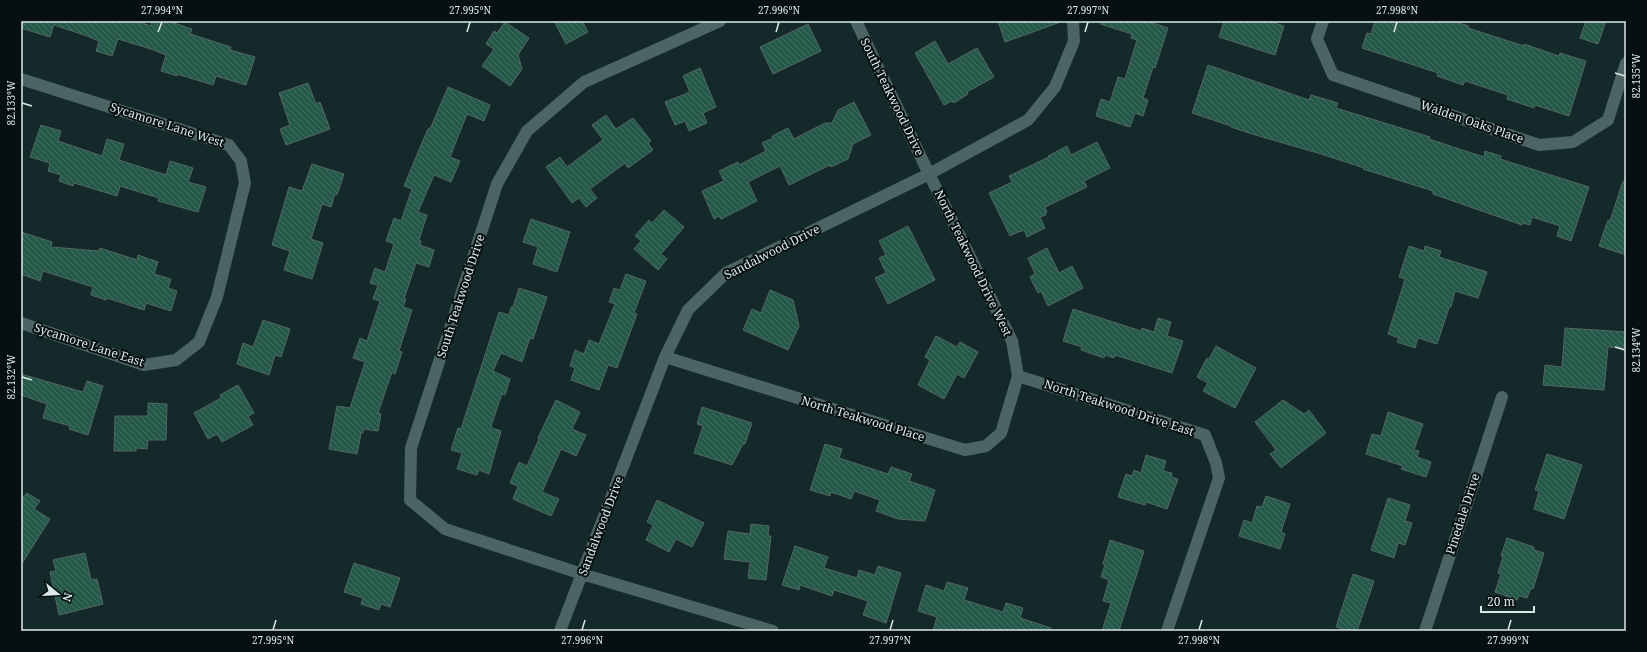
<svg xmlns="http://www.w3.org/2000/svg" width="1647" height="652" font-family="'Noto Serif',serif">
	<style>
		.building { fill: url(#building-back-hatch); stroke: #536760 }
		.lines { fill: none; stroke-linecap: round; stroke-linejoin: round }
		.minor { stroke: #4c6463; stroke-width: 12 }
		.ticks { fill: none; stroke: #dce9e9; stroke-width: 1.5 }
		.labels { text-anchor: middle; stroke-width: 4; stroke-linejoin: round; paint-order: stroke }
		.street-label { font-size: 12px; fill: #dce9e9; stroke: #071010 }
		.neatline { fill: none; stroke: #dce9e9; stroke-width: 1.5 }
		.ticks-label { font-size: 10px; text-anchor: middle; fill: #dce9e9 }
	</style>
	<defs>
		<pattern id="building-back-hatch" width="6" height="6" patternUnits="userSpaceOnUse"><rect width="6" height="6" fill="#245848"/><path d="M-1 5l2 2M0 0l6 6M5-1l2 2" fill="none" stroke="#437062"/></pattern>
	</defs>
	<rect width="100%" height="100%" fill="#142929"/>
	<path class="building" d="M21 21H137L151 26 152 21H168L192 29 190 34 231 47 230 50 255 57 246 85 216 76 213 85 177 74V76L161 71 166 55 151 49 118 39 112 56 96 51 99 41 87 36 54 25 50 37 21 28Z
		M554 21H582L588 32 566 44Z
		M998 21H1058V23L1005 42Z
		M1101 21H1147L1168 28 1155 68 1153 67 1143 98 1148 100 1143 116 1135 113 1130 127 1096 116 1101 99 1110 102 1118 77 1125 79 1137 40 1131 38 1132 34 1100 24Z
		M1224 21H1268L1284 26 1275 55 1219 37Z
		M1375 21H1452L1469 26 1468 28 1524 46V44L1559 56 1560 53 1586 61 1569 116 1535 105 1534 108 1507 99 1508 95 1465 81 1463 85 1437 76 1438 73 1362 48 1367 33 1371 34Z
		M1586 21H1606L1598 44 1580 38Z
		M505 22 529 38 518 55 522 69 510 86 482 66 494 49 486 44 494 31 497 33Z
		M808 24 821 51 773 74 760 47Z
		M935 41 948 64 977 48 994 77 967 92 968 94 954 103 952 101 944 105 915 53Z
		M1208 65 1309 100 1311 95 1338 103 1336 108 1430 137 1429 139 1484 157 1485 151 1501 156 1500 159 1589 187 1571 241 1557 236 1560 226 1532 217 1530 225 1523 223 1522 225 1433 194V191L1363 169 1364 168 1321 154 1252 134 1231 127V126L1192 113Z
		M700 68 716 107 703 113 707 123 689 131 685 121 675 125 665 102 690 92 683 76Z
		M308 83 316 104 320 102 330 129 286 145 280 129 290 125 279 93Z
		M448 87 490 105 484 121 467 114 450 157 460 161 451 182 434 175 418 212 427 215 419 240 421 241 420 245 434 250 429 267 416 263 404 299H406L403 307 412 310 399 351 402 352 395 374 392 372 378 413 381 414 378 431 363 429V433H361L357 454 329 449 337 406 350 408 365 362 353 358 360 338 367 341 380 301 373 299 378 285 370 283 375 268 385 272 394 244 386 241 394 218 401 221 412 189 404 186 421 145 428 129 431 127Z
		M854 102 871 135 853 144 848 159 831 167 830 165 789 185 780 166 748 182 757 201 721 219 719 216 714 219 702 191 724 181 719 171 738 162 739 165 766 151 762 143 773 138 772 136 788 128 794 139 825 123H832L838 110Z
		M606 115 616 129 633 118 651 141 648 143 653 150 628 168 625 163 590 189 597 198 586 207 579 198 572 203 546 167 560 157 567 167 603 140 592 125Z
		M41 125 61 131 58 141 102 156 107 139 124 144 119 160 166 175 170 161 193 168 188 182 206 187 198 212 158 201 159 198 120 186 117 196 74 183 73 186 59 181 61 175 48 171 50 163 30 157Z
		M1097 142 1110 168 1084 181 1087 187 1045 207 1047 212 1045 213 1046 215 1040 217 1045 228 1027 237 1024 230 1020 232V231L1010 236 989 193 1012 182 1009 176 1049 157 1048 156 1067 146 1071 155Z
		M312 164 344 174 337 195 335 194 331 207 322 204 311 239 323 243 312 279 284 270 290 251 272 245 289 187 302 191Z
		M1623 181 1626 182V255L1599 246 1608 220 1610 221Z
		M664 210 684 227 661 254 667 259 658 270 634 249 641 241 635 236 649 220 652 223Z
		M531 219 570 232 557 272 533 264 538 247 523 242Z
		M908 226 935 280 888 304 875 278 886 273 879 258 886 255 879 241Z
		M21 232 52 242 51 247 99 251 100 248 137 260 138 255 158 262 154 274 171 279 168 288 177 291 171 311 146 303 144 310 107 298 106 300 91 295 93 287 43 271 40 281 21 274Z
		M1409 246 1424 251 1425 246 1441 251 1439 257 1487 272 1478 298 1455 291 1451 307 1449 308 1437 344 1418 338 1415 348 1397 342 1399 338 1388 334 1405 279 1399 277Z
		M1047 248 1059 273 1072 266 1083 288 1048 306 1041 291 1038 293 1030 277 1035 274 1028 258Z
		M626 274 646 281 634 313 637 314 617 368 608 365 599 390 571 380 575 368 570 366 575 350 584 354 589 340 599 344 615 304 609 302 614 288 620 290Z
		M519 288 547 297 533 339 530 338 522 362 501 353 493 371 510 379 505 395 502 394 491 426 492 428 501 431 489 474 479 470 477 475 457 469 462 453 451 450 458 428 461 429 499 312 509 315 511 307H513Z
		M770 290 793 300 799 326 788 350 743 330 752 309 761 313Z
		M1073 309 1141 331 1142 328 1154 332 1158 318 1171 322 1167 336 1183 341 1172 373 1115 355 1114 358 1105 355 1104 358 1081 350 1082 347 1063 341Z
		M263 320 290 329 281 357 275 355 269 375 237 364 243 343 253 347Z
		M1565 328 1626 332V348L1608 347 1604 390 1543 385 1545 365 1562 367Z
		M936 336 957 347 960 342 978 352 964 378 957 374 944 399 918 385 930 360 925 357Z
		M1216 346 1256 368 1235 408 1203 391 1208 383 1197 377 1207 358 1209 359Z
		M21 374 83 392 87 381 103 386 88 435 69 429 70 426 43 418 47 404 21 395Z
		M238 385 254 413 248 416 253 425 222 442 217 434 208 439 194 413 221 398 220 395Z
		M556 400 580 412 572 429 586 435 576 456 561 449 542 492 559 499 551 516 513 499 518 486 510 483 519 462 527 466 539 439 538 438Z
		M1283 400 1304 414 1309 410 1326 433 1281 468 1270 454 1276 450 1255 422Z
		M148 403 167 404 166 440H148L147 449 136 448V451H114L115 416H148Z
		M702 407 752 423 745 444H743L732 465 694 453 703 426 697 424Z
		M1388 412 1423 424 1414 450 1419 451 1417 457 1431 462 1426 477 1401 469 1403 466 1366 454 1372 434 1381 436Z
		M825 444 842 449 839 458 888 474 891 467 912 474 909 481 935 490 925 521 898 519 876 511 880 500 854 491 851 499 831 492 830 496 810 490Z
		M1547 454 1582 465 1564 519 1534 509 1539 491 1535 490Z
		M1146 455 1166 461 1163 471 1172 473 1171 477 1178 479 1167 509 1146 502 1145 505 1118 497 1126 474 1132 476 1134 470 1141 473Z
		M27 493 40 501 34 509 50 519 21 565V500Z
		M1266 496 1290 504 1281 532 1285 534 1280 549 1239 536 1244 520 1252 523 1257 506 1262 507Z
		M1388 498 1410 505 1405 521 1412 523 1405 545 1398 543 1394 558 1371 550Z
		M657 500 704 523 692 547 676 539 669 552 646 540 653 525 647 522Z
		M751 524 769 526 768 536H771L766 580 748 578 750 562 724 559 728 531 750 534Z
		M1507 538 1534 547V550L1544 553 1533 589 1531 588 1527 598 1519 596 1517 600 1495 592 1501 574 1498 573 1503 557 1501 556Z
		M1110 540 1144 551 1119 631H1102L1111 603 1103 601 1109 580 1101 577 1105 565 1103 564Z
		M795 546 828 557 824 568 857 578 859 570 875 575 878 566 901 573 886 623 863 615 868 601 834 590 832 596 800 585 799 590 782 585Z
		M85 553 91 580 97 579 103 604 59 615 50 572 56 571 53 560Z
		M354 563 400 578 390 607 381 604 379 610 361 604 363 598 344 592Z
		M1353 574 1374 581 1357 631H1350L1336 627Z
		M947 582 968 588 964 600 1003 612 1006 603 1023 608 1020 618 1051 628V631H933L937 617 918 611 926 585 944 591Z"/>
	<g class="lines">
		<path class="minor" d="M720 21 584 82 527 131 497 184 411 448 410 500 445 529 582 574 773 631
			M1323 21 1317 39 1333 75 1539 145 1573 142 1608 120 1626 63
			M21 79 229 145 241 161 245 183 217 297 199 342 176 360 144 365 21 323
			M665 357 965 450 986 446 1001 433 1018 376 1012 341 929 174 856 21
			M1018 376 1205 435 1216 463 1219 478 1167 631
			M560 631 665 357 688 310 726 273 929 174 1028 120 1055 87 1074 41 1073 21
			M1425 631 1502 397"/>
	</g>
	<path class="ticks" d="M158 32 162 22M467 32 470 22M776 32 779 22M1085 32 1088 22M1394 32 1397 22M1615 73 1625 76M22 103 32 106M1615 347 1625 350M22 377 32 380M273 630 276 620M582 630 585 620M890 630 893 620M1199 630 1202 620M1508 630 1511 620"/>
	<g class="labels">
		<g class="street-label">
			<text transform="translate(892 97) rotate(64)" y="4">South Teakwood Drive</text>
			<text transform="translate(1472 122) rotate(19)" y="4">Walden Oaks Place</text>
			<text transform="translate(167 125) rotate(18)" y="4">Sycamore Lane West</text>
			<text transform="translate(772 252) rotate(-27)" y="4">Sandalwood Drive</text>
			<text transform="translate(973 263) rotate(64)" y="4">North Teakwood Drive West</text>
			<text transform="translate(461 296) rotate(-72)" y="4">South Teakwood Drive</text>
			<text transform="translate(89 345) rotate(18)" y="4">Sycamore Lane East</text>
			<text transform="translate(1119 408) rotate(18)" y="4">North Teakwood Drive East</text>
			<text transform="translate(863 419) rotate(17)" y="4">North Teakwood Place</text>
			<text transform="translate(1463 514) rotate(-72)" y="4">Pinedale Drive</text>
			<text transform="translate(601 526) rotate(-69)" y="4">Sandalwood Drive</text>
		</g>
	</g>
	<rect width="1647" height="652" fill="none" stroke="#071010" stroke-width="44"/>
	<g transform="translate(58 594) rotate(108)" stroke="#071010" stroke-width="3" paint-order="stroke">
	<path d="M0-3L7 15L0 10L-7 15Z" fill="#dce9e9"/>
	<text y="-6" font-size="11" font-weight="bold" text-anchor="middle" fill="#dce9e9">N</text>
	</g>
	<path d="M1481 606v6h53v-6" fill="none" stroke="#dce9e9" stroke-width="2"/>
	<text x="1487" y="606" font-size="12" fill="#dce9e9" stroke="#071010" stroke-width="3" paint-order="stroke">20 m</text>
	<rect x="22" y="22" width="1603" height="608" class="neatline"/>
	<g class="ticks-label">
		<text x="162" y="14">27.994°N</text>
		<text x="470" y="14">27.995°N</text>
		<text x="779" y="14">27.996°N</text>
		<text x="1088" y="14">27.997°N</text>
		<text x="1397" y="14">27.998°N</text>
		<text transform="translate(1636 76) rotate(-90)" y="4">82.135°W</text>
		<text transform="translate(11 103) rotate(-90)" y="4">82.133°W</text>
		<text transform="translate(1636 350) rotate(-90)" y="4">82.134°W</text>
		<text transform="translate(11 377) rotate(-90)" y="4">82.132°W</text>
		<text x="273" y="644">27.995°N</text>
		<text x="582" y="644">27.996°N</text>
		<text x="890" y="644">27.997°N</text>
		<text x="1199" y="644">27.998°N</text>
		<text x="1508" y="644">27.999°N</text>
	</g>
</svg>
